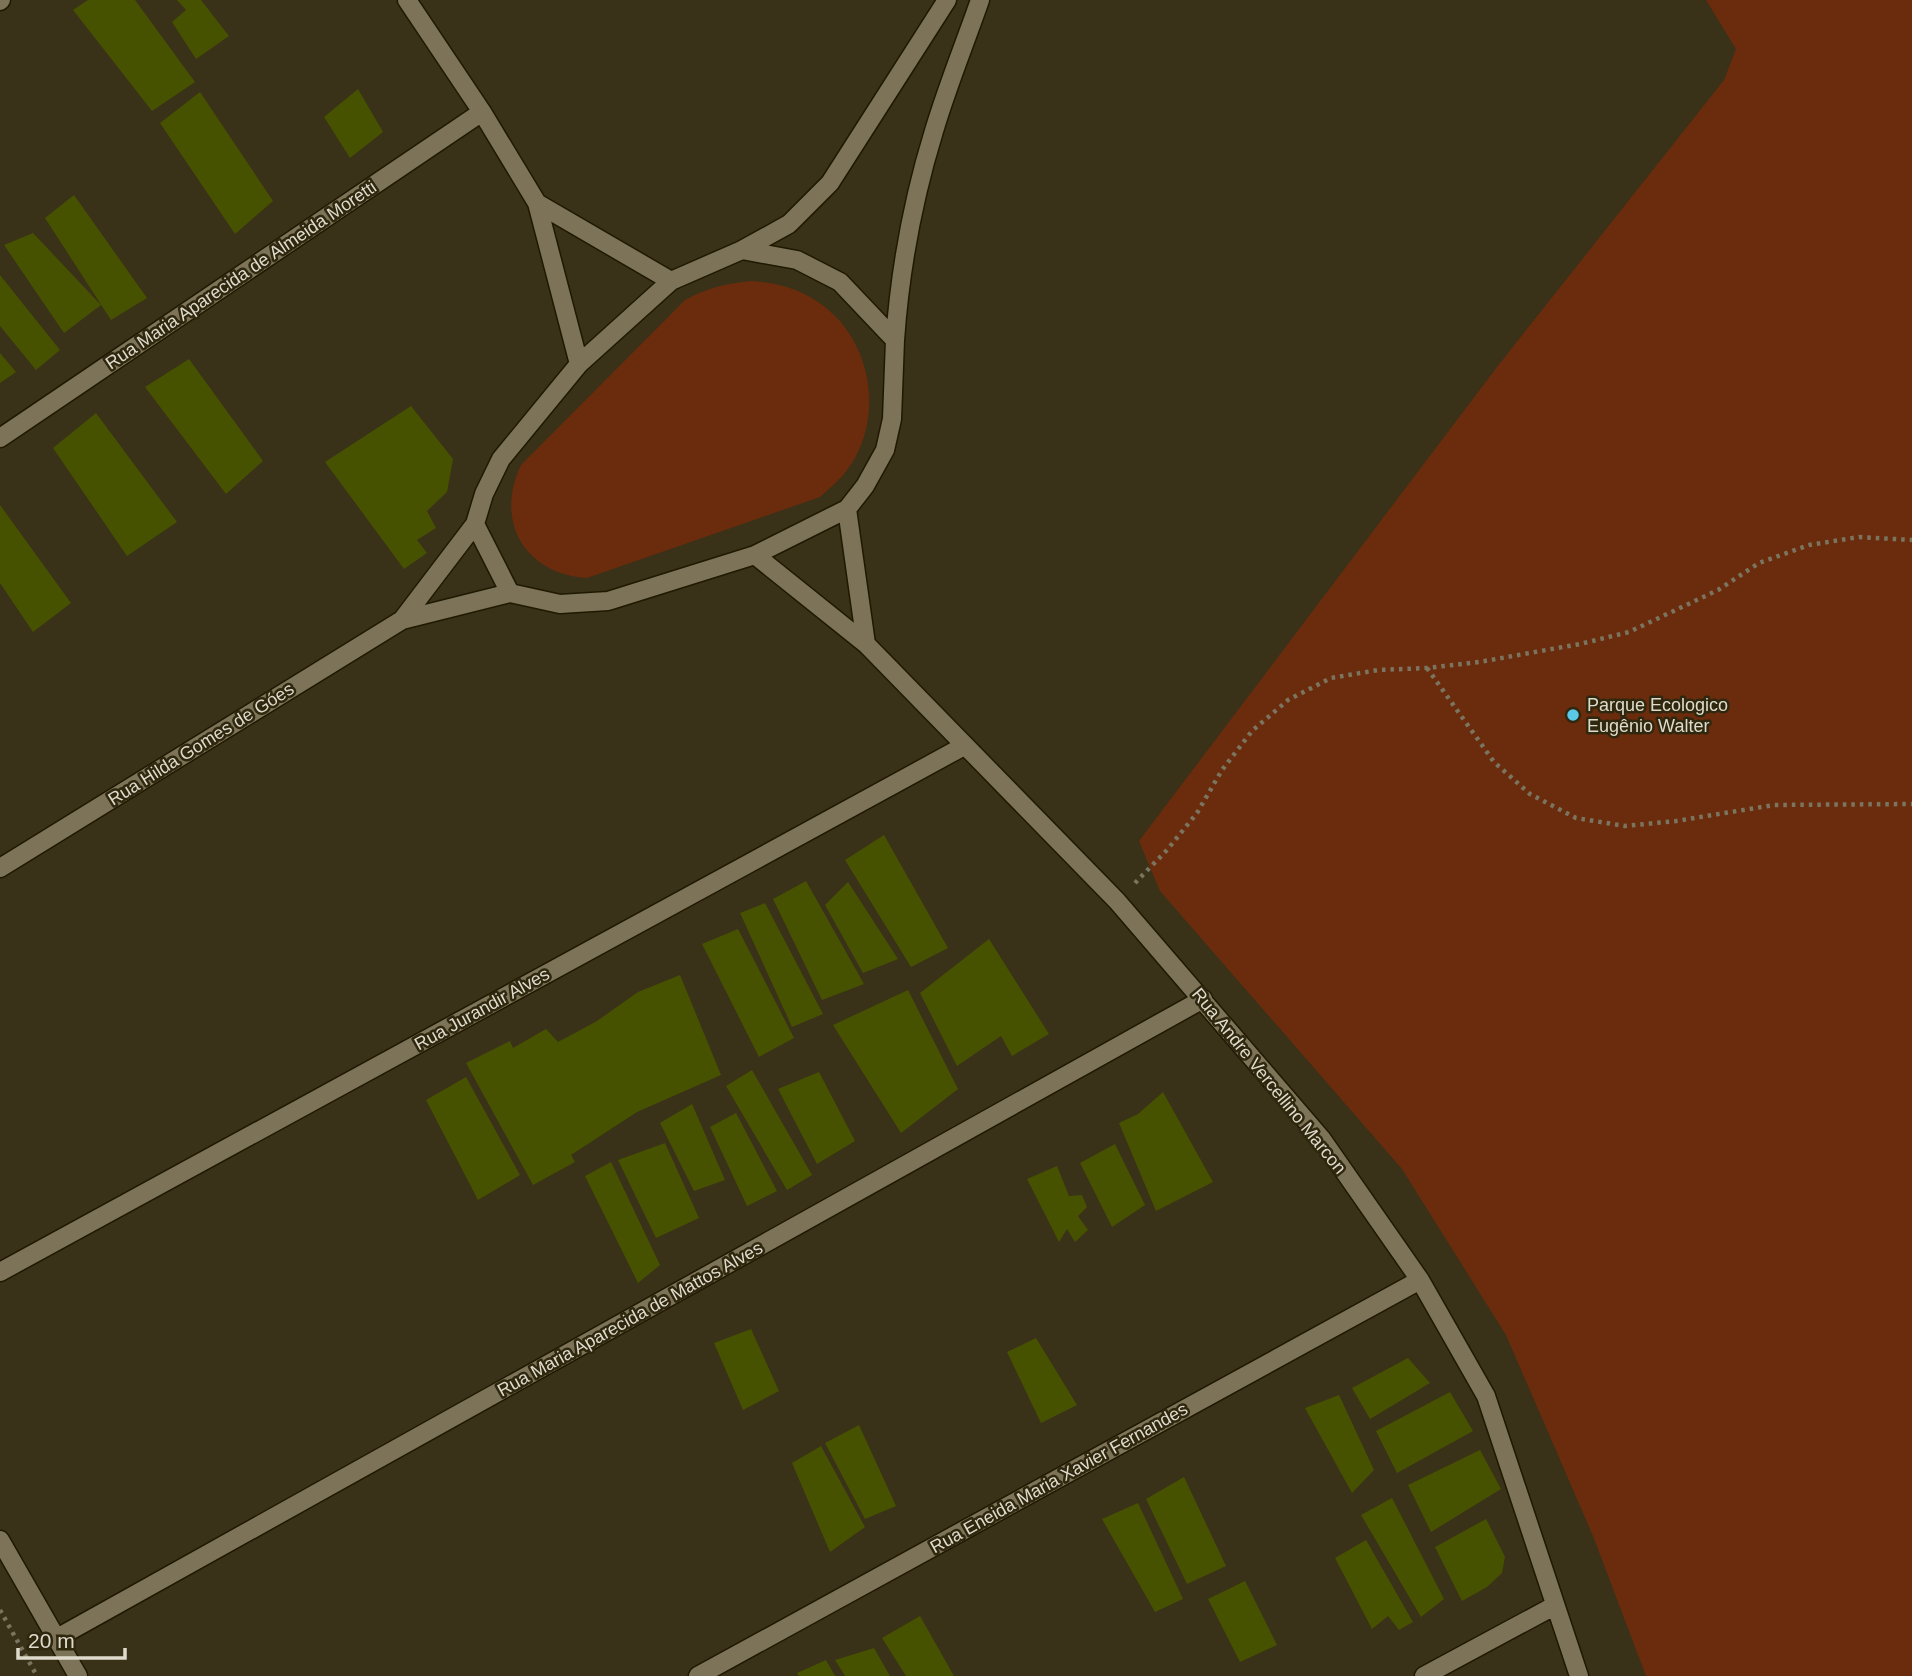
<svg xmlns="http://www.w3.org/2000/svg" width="1912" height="1676" font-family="Helvetica,sans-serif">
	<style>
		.green { fill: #6b2c0d }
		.building { fill: #475201 }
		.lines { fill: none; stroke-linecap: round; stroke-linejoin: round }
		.minor-casing { stroke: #201902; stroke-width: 21 }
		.path { stroke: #7b7560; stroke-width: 4.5; stroke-dasharray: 3.5 5; stroke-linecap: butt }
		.minor { stroke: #7c7358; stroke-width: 18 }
		.poi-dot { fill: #5ac8e6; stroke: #2f270e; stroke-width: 2.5 }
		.labels { text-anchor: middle; stroke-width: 5; stroke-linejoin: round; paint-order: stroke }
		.street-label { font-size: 18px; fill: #dfdbcc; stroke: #2f270e }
		.poi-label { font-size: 18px; fill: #dfdbcc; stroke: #2f270e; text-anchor: start }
	</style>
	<rect width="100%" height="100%" fill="#393118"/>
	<path class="green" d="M1706 0H1912V1676H1646L1593 1536 1506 1335 1402 1169 1160 891 1139 841 1497 367 1724 80 1736 49Z
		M752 281C776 283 798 288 818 302 871 337 885 414 850 466 842 478 831 487 820 497L587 578C525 574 494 522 521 465L685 300C707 288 727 283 752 281Z"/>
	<path class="building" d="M88 0H135L195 82 152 111 73 10Z
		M177 0H201L229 36 196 59 172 22 186 10Z
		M358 89 383 132 350 158 324 117Z
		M200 92 273 201 235 234 160 123Z
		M74 195 147 298 111 320 45 218Z
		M33 233 101 305 64 333 4 245Z
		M0 275 60 350 36 370 0 326Z
		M0 353 16 372 0 383Z
		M189 359 263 461 226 494 145 387Z
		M411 406 453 459 447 492 427 511 436 528 417 540 427 553 404 569 325 462Z
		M96 413 177 522 127 556 53 448Z
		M0 505 71 603 33 632 0 583Z
		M884 835 948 948 911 967 845 860Z
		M806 881 864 984 822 1000 773 899Z
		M848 882 898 959 863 973 825 905Z
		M765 903 823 1014 792 1027 740 913Z
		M738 929 794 1038 759 1057 702 944Z
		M989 939 1049 1034 1012 1056 1001 1036 957 1066 920 993Z
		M680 975 721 1075 637 1112 571 1155 575 1162 533 1185 466 1063 510 1041 513 1048 546 1029 558 1042 597 1021 638 992Z
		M908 990 958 1089 901 1133 833 1025Z
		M752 1070 812 1175 787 1190 726 1086Z
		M819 1072 855 1141 817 1164 778 1089Z
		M466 1077 520 1175 478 1200 426 1100Z
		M1163 1092 1213 1182 1156 1211 1119 1123 1138 1114Z
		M692 1104 725 1180 694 1191 660 1123Z
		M736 1113 777 1191 747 1206 710 1127Z
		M665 1143 699 1218 656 1238 618 1160Z
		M1115 1144 1145 1205 1112 1227 1080 1163Z
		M611 1162 660 1265 638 1283 585 1176Z
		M1057 1166 1069 1196 1082 1195 1087 1207 1078 1216 1088 1230 1075 1242 1067 1229 1059 1242 1027 1179Z
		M751 1329 779 1391 743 1410 714 1343Z
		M1036 1338 1077 1405 1041 1423 1007 1352Z
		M1408 1358 1430 1383 1370 1419 1352 1388Z
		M1450 1392 1473 1431 1397 1473 1376 1431Z
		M1339 1395 1374 1470 1352 1493 1305 1408Z
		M859 1425 896 1506 865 1519 825 1443Z
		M821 1446 865 1527 830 1552 792 1463Z
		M1480 1450 1501 1489 1431 1532 1408 1485Z
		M1184 1477 1226 1566 1187 1584 1146 1499Z
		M1392 1498 1444 1599 1421 1617 1361 1515Z
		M1138 1503 1183 1599 1155 1612 1102 1519Z
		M1486 1519 1505 1557 1502 1573 1487 1587 1462 1601 1435 1547Z
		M1366 1540 1413 1622 1399 1630 1388 1616 1372 1629 1335 1558Z
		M1245 1581 1277 1645 1240 1662 1208 1599Z
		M920 1616 954 1676H906L882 1638Z
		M874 1648 890 1676H845L835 1660Z
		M826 1660 835 1676H799L797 1673Z"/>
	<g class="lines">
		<defs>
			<path id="minor" d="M407 0 482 112 537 203 579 364
				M0 1 1 0
				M537 203 671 281
				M742 250 797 260 840 282 895 340 892 419 885 450 865 486 847 509 755 555 608 601 560 604 510 593 475 524 484 494 501 459 579 364 671 281Z
				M742 250 789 224 830 183 947 0
				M895 340C900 270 913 199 934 131 947 87 965 43 980 0
				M0 438 482 112
				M847 509 866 644
				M755 555 866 644 1117 901 1321 1138 1420 1280 1486 1396 1579 1676
				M402 620 475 524
				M0 868 402 620 510 593
				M0 1272 964 746
				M0 1540 78 1676
				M57 1638 1203 999
				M698 1676 1420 1280
				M1424 1676 1554 1606"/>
		</defs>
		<use href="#minor" class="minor-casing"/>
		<path class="path" d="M1427 668 1494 762 1530 794 1576 818 1625 826 1676 821 1774 805 1912 804
			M1135 883 1167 850 1197 813 1222 770 1252 731 1288 700 1331 678 1378 670 1427 668 1479 662 1580 644 1629 632 1718 590 1759 563 1809 545 1859 537 1912 540
			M0 1610 37 1676"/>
		<use href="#minor" class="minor"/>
	</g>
	<circle class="poi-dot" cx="1573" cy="715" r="7"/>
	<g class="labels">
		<g class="street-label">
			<text transform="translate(241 275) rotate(-34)" y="6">Rua Maria Aparecida de Almeida Moretti</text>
			<text transform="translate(201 744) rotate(-32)" y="6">Rua Hilda Gomes de Góes</text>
			<text transform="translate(482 1009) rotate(-29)" y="6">Rua Jurandir Alves</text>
			<text transform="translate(1269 1081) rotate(51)" y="6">Rua Andre Vercellino Marcon</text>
			<text transform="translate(630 1319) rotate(-29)" y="6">Rua Maria Aparecida de Mattos Alves</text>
			<text transform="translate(1059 1478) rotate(-29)" y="6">Rua Eneida Maria Xavier Fernandes</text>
		</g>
		<g class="poi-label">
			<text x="1587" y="711">Parque Ecologico<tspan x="1587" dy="21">Eugênio Walter</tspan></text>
		</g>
	</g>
	<path d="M18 1648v10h107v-10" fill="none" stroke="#dfdbcc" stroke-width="3.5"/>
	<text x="28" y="1648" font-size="21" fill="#dfdbcc" stroke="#2f270e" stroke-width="5" paint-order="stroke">20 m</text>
</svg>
